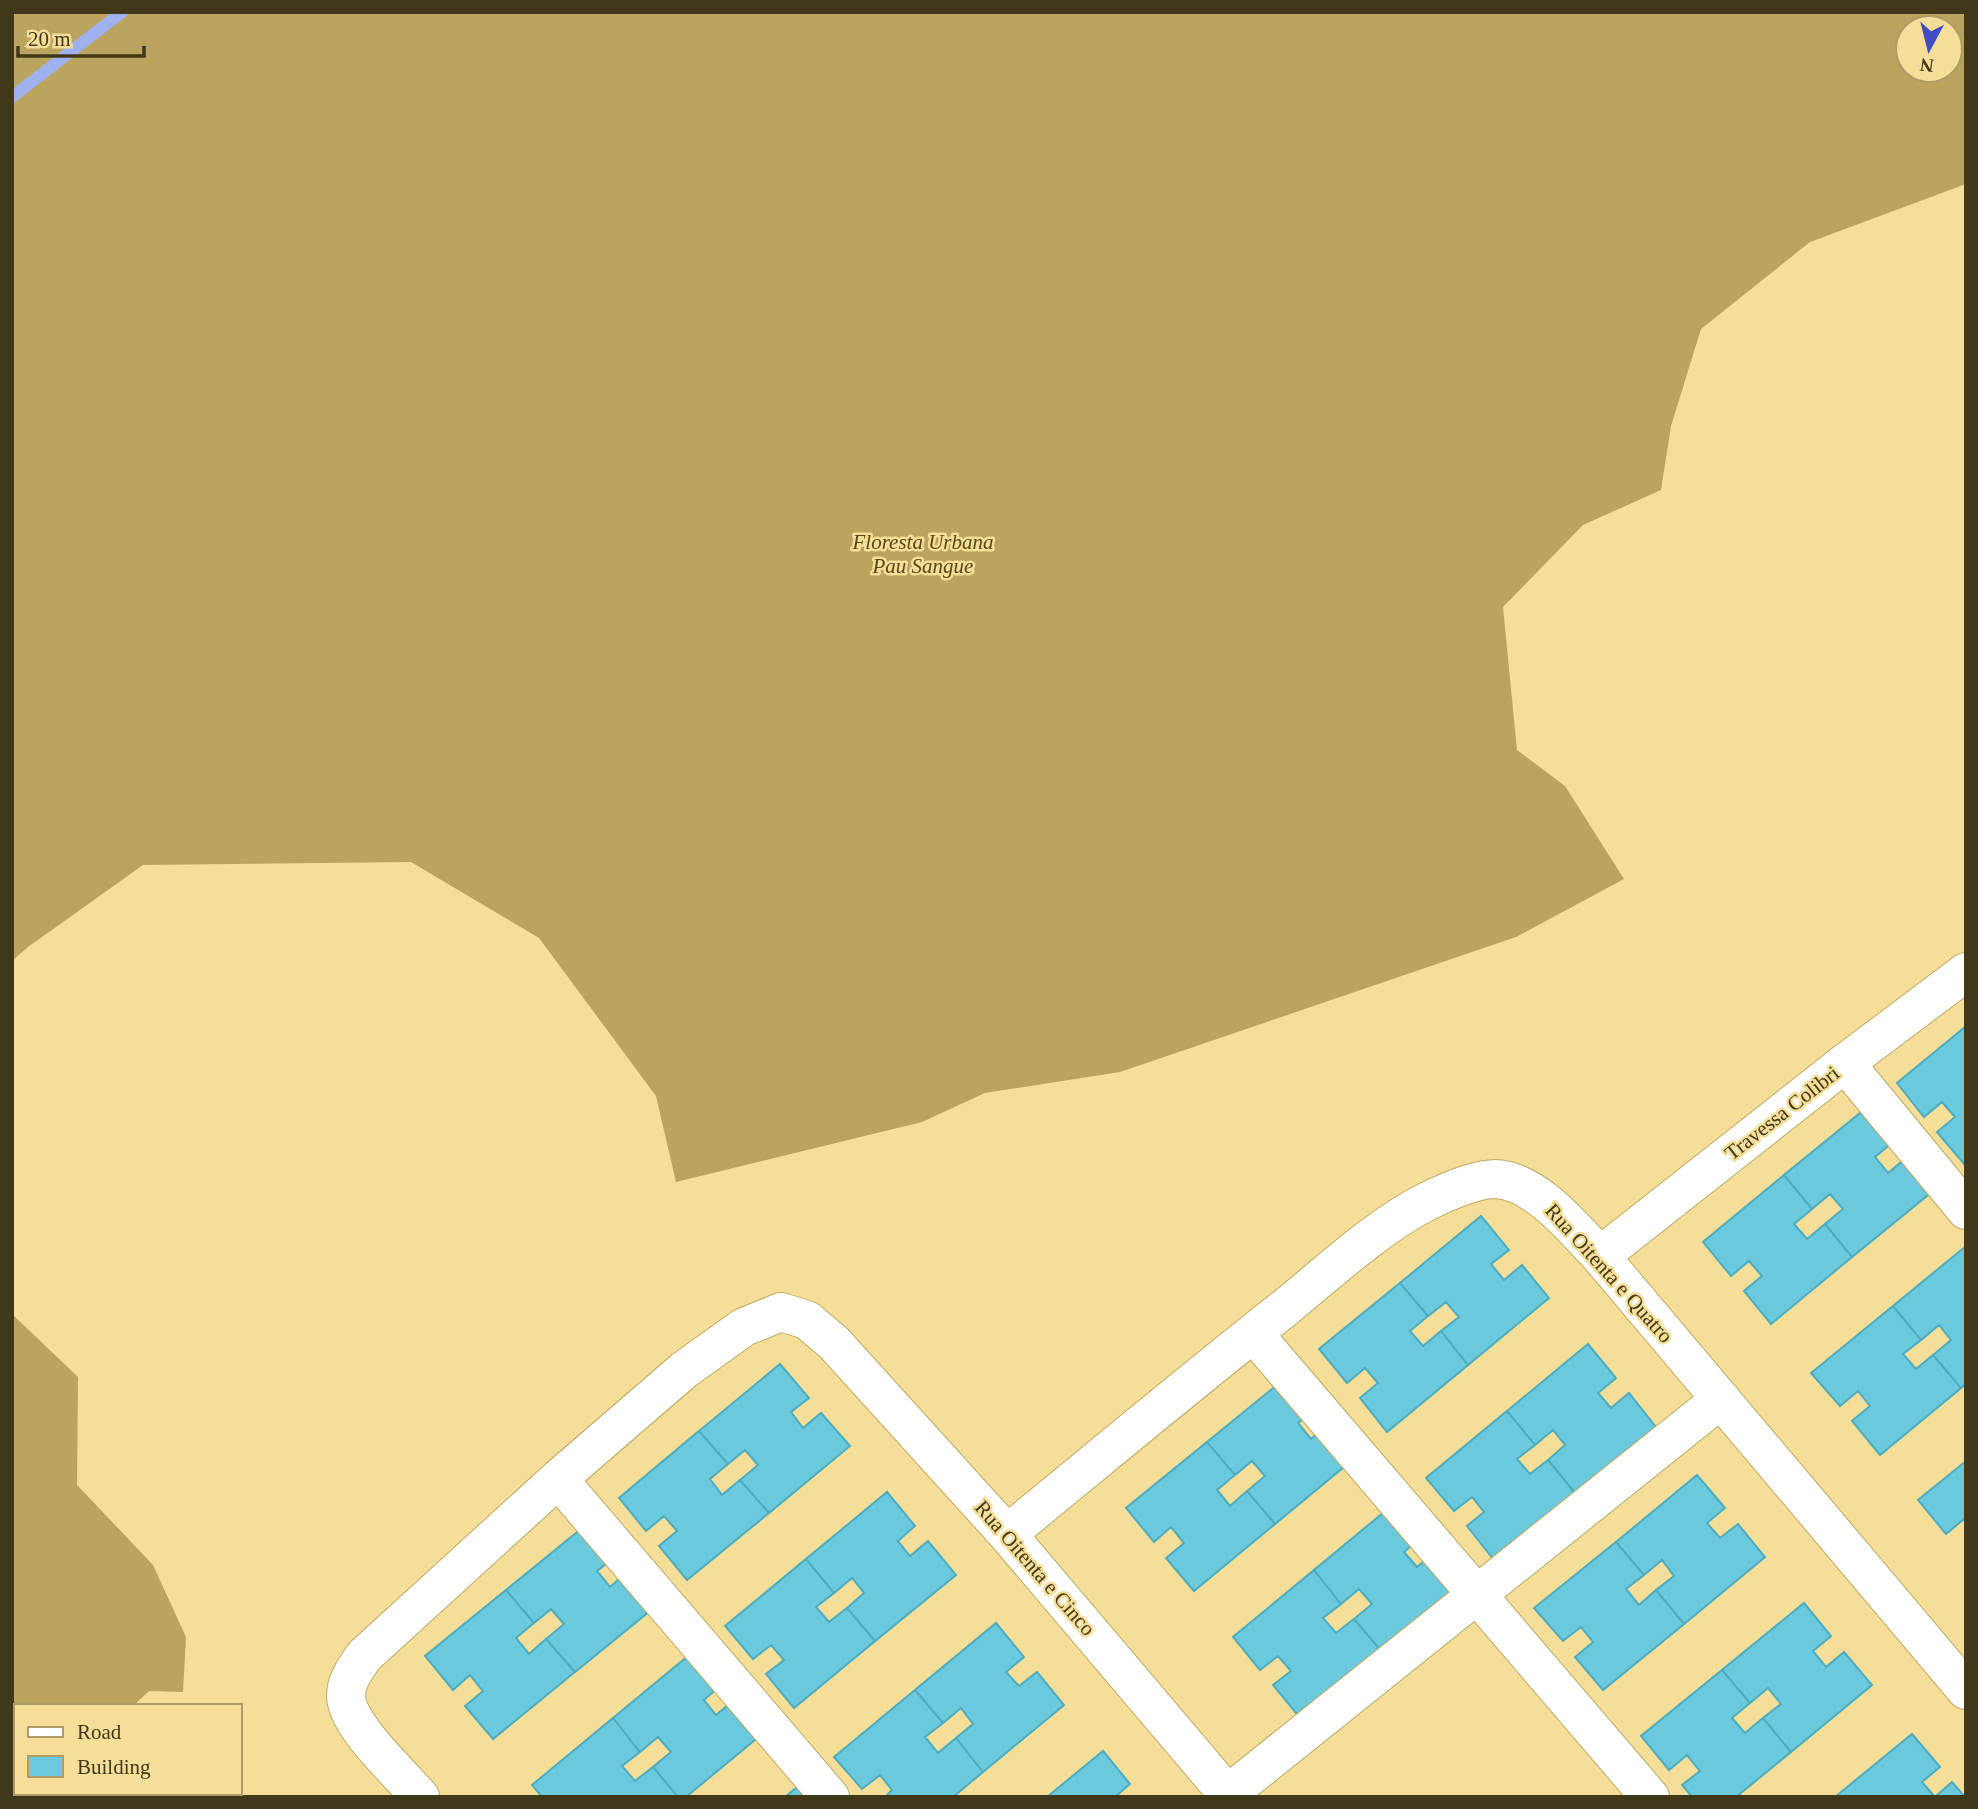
<svg xmlns="http://www.w3.org/2000/svg" width="1978" height="1809" font-family="'Times New Roman',serif">
	<style>
		.forest { fill: #baa45e; fill-rule: evenodd }
		.lines { fill: none; stroke-linecap: round; stroke-linejoin: round }
		.stream { stroke: #a0b1f1; stroke-width: 12 }
		.building { fill: #6ac9dc; stroke: #4dacbf; stroke-width: 2 }
		.minor-casing { stroke: #bfa964; stroke-width: 40 }
		.minor { stroke: #fff; stroke-width: 38 }
		.labels { text-anchor: middle; stroke-width: 5; stroke-linejoin: round; paint-order: stroke }
		.park-label { font-size: 21px; font-style: italic; fill: #584911; stroke: #f5de97 }
		.street-label { font-size: 21px; fill: #41381a; stroke: #f5de97 }
	</style>
	<rect width="100%" height="100%" fill="#f5de97"/>
	<path class="forest" d="M12 12H1966V184L1810 242 1701 329 1671 426 1661 490 1583 525 1503 607 1517 750 1565 786 1624 879 1516 937 1120 1072 985 1093 922 1122 676 1182 656 1096 539 938 411 862 143 865 28 947 12 961ZM1908 28H1950V70H1908Z
		M12 1314 78 1377 77 1485 153 1565 186 1637 183 1692 149 1691 133 1706H16V1773H12Z"/>
	<g class="lines">
		<path class="stream" d="M12 97 122 12"/>
	</g>
	<path class="building" d="M1966 1026V1165H1965L1937 1132 1955 1117 1942 1102 1924 1117 1897 1083Z
		M1865 1109 1893 1142 1875 1157 1888 1173 1906 1158 1933 1191 1852 1257 1825 1224 1843 1209 1830 1194 1812 1209 1784 1175Z
		M1784 1175 1812 1209 1794 1224 1807 1239 1825 1224 1852 1257 1771 1324 1744 1291 1762 1276 1749 1261 1731 1276 1703 1242Z
		M1481 1216 1509 1250 1491 1264 1504 1280 1522 1265 1549 1298 1468 1365 1441 1331 1459 1317 1446 1302 1428 1316 1400 1283Z
		M1966 1246V1384L1961 1388 1933 1355 1951 1340 1939 1325 1921 1340 1893 1306Z
		M1400 1283 1428 1316 1410 1331 1423 1346 1441 1331 1468 1365 1387 1432 1360 1398 1378 1383 1365 1368 1347 1383 1319 1349Z
		M1893 1306 1921 1340 1903 1354 1916 1369 1933 1355 1961 1388 1880 1455 1852 1421 1870 1406 1858 1391 1840 1406 1811 1373Z
		M1588 1344 1616 1378 1598 1393 1611 1408 1629 1393 1656 1427 1575 1493 1548 1460 1565 1445 1553 1430 1535 1445 1507 1411Z
		M780 1364 809 1398 791 1412 803 1428 821 1413 850 1446 769 1513 740 1480 758 1465 745 1450 728 1464 699 1431Z
		M1288 1376 1316 1409 1298 1423 1311 1439 1328 1424 1356 1457 1275 1524 1247 1491 1265 1476 1252 1461 1235 1475 1207 1442Z
		M1507 1411 1535 1445 1517 1459 1530 1474 1548 1460 1575 1493 1494 1560 1467 1526 1484 1512 1472 1497 1454 1511 1426 1478Z
		M699 1431 728 1464 710 1479 722 1495 740 1480 769 1513 687 1580 659 1546 677 1531 664 1516 646 1531 619 1498Z
		M1207 1442 1235 1475 1217 1490 1230 1506 1247 1491 1275 1524 1194 1591 1166 1558 1184 1543 1171 1527 1154 1542 1126 1508Z
		M1966 1461V1522L1964 1519 1946 1534 1918 1500Z
		M1697 1475 1725 1508 1707 1523 1720 1538 1738 1524 1765 1557 1684 1624 1656 1590 1674 1576 1662 1560 1644 1575 1616 1542Z
		M887 1492 915 1526 898 1541 910 1556 928 1541 956 1575 875 1641 847 1608 864 1593 852 1578 834 1593 806 1559Z
		M1395 1503 1422 1537 1404 1552 1417 1567 1435 1552 1463 1586 1382 1652 1354 1619 1372 1604 1359 1589 1341 1604 1314 1570Z
		M587 1524 615 1557 597 1571 610 1587 627 1572 656 1606 575 1672 546 1639 564 1624 551 1609 534 1623 506 1590Z
		M1616 1542 1644 1575 1626 1589 1639 1605 1656 1590 1684 1624 1603 1690 1575 1657 1593 1642 1581 1627 1563 1641 1534 1608Z
		M806 1559 834 1593 816 1607 829 1622 847 1608 875 1641 794 1708 766 1674 784 1660 771 1645 753 1659 725 1626Z
		M1314 1570 1341 1604 1323 1618 1336 1633 1354 1619 1382 1652 1301 1719 1273 1685 1291 1671 1278 1656 1260 1670 1233 1637Z
		M506 1590 534 1623 516 1638 529 1654 546 1639 575 1672 493 1739 465 1706 483 1691 470 1675 453 1690 425 1656Z
		M1804 1603 1831 1636 1813 1651 1826 1667 1844 1652 1872 1685 1791 1752 1763 1718 1781 1704 1768 1688 1750 1703 1722 1670Z
		M996 1623 1024 1657 1006 1672 1019 1686 1037 1672 1064 1705 983 1772 956 1738 973 1724 961 1708 943 1723 915 1690Z
		M694 1651 721 1685 704 1700 716 1715 734 1700 762 1734 686 1797H678L653 1767 671 1752 658 1737 640 1752 613 1718Z
		M1722 1670 1750 1703 1732 1718 1745 1733 1763 1718 1791 1752 1736 1797H1692L1682 1785 1700 1771 1687 1755 1669 1770 1641 1736Z
		M915 1690 943 1723 925 1737 938 1753 956 1738 983 1772 953 1797H885L892 1790 880 1775 862 1789 834 1757Z
		M613 1718 640 1752 622 1766 635 1781 653 1767 678 1797H542L532 1785Z
		M1912 1734 1940 1767 1922 1782 1935 1797H1835Z
		M1103 1751 1130 1784 1115 1797H1047Z
		M803 1782 815 1797H785Z
		M1952 1782 1965 1797H1935Z"/>
	<g class="lines">
		<defs>
			<path id="minor" d="M1845 1063 1966 1210
				M1600 1256 1845 1063 1966 972
				M1253 1333 1650 1797
				M558 1479 830 1797
				M1007 1534C1100 1458 1192 1381 1286 1307 1329 1272 1377 1227 1426 1202 1444 1193 1475 1179 1496 1179 1536 1181 1574 1229 1600 1256L1966 1690
				M1228 1794 1721 1399
				M420 1797C400 1773 347 1726 346 1696 346 1680 356 1668 364 1656L558 1479 684 1370 744 1327 781 1312 807 1320 834 1343 1007 1534 1230 1797"/>
		</defs>
		<use href="#minor" class="minor-casing"/>
		<use href="#minor" class="minor"/>
	</g>
	<g class="labels">
		<g class="park-label">
			<text x="923" y="549">Floresta Urbana<tspan x="923" dy="24">Pau Sangue</tspan></text>
		</g>
		<g class="street-label">
			<text transform="translate(1782 1113) rotate(-38)" y="7">Travessa Colibri</text>
			<text transform="translate(1609 1273) rotate(48)" y="7">Rua Oitenta e Quatro</text>
			<text transform="translate(1035 1568) rotate(49)" y="7">Rua Oitenta e Cinco</text>
		</g>
	</g>
	<rect width="1978" height="1809" fill="none" stroke="#41381a" stroke-width="28"/>
	<rect x="14" y="1704" width="228" height="91" fill="#f5de97" stroke="#ad9c65" stroke-width="2"/>
	<rect x="28" y="1727" width="35" height="10" fill="#ffffff" stroke="#ad9c65" stroke-width="2"/>
	<text x="77" y="1739" font-size="21" fill="#41381a">Road</text>
	<rect x="28" y="1756" width="35" height="21" fill="#6ac9dc" stroke="#ad9c65" stroke-width="2"/>
	<text x="77" y="1774" font-size="21" fill="#41381a">Building</text>
	<g transform="translate(1929 49) rotate(187)"><circle r="33" fill="#f5de97" stroke="#ad9c65" stroke-width="2"/>
	<path d="M0-5L12 26L0 18L-12 26Z" fill="#404dc1"/>
	<text y="-10" font-size="19" font-weight="bold" text-anchor="middle" fill="#41381a">N</text>
	</g>
	<path d="M18 46v10h126v-10" fill="none" stroke="#41381a" stroke-width="3.5"/>
	<text x="28" y="46" font-size="21" fill="#41381a" stroke="#f5de97" stroke-width="5" paint-order="stroke">20 m</text>
</svg>
